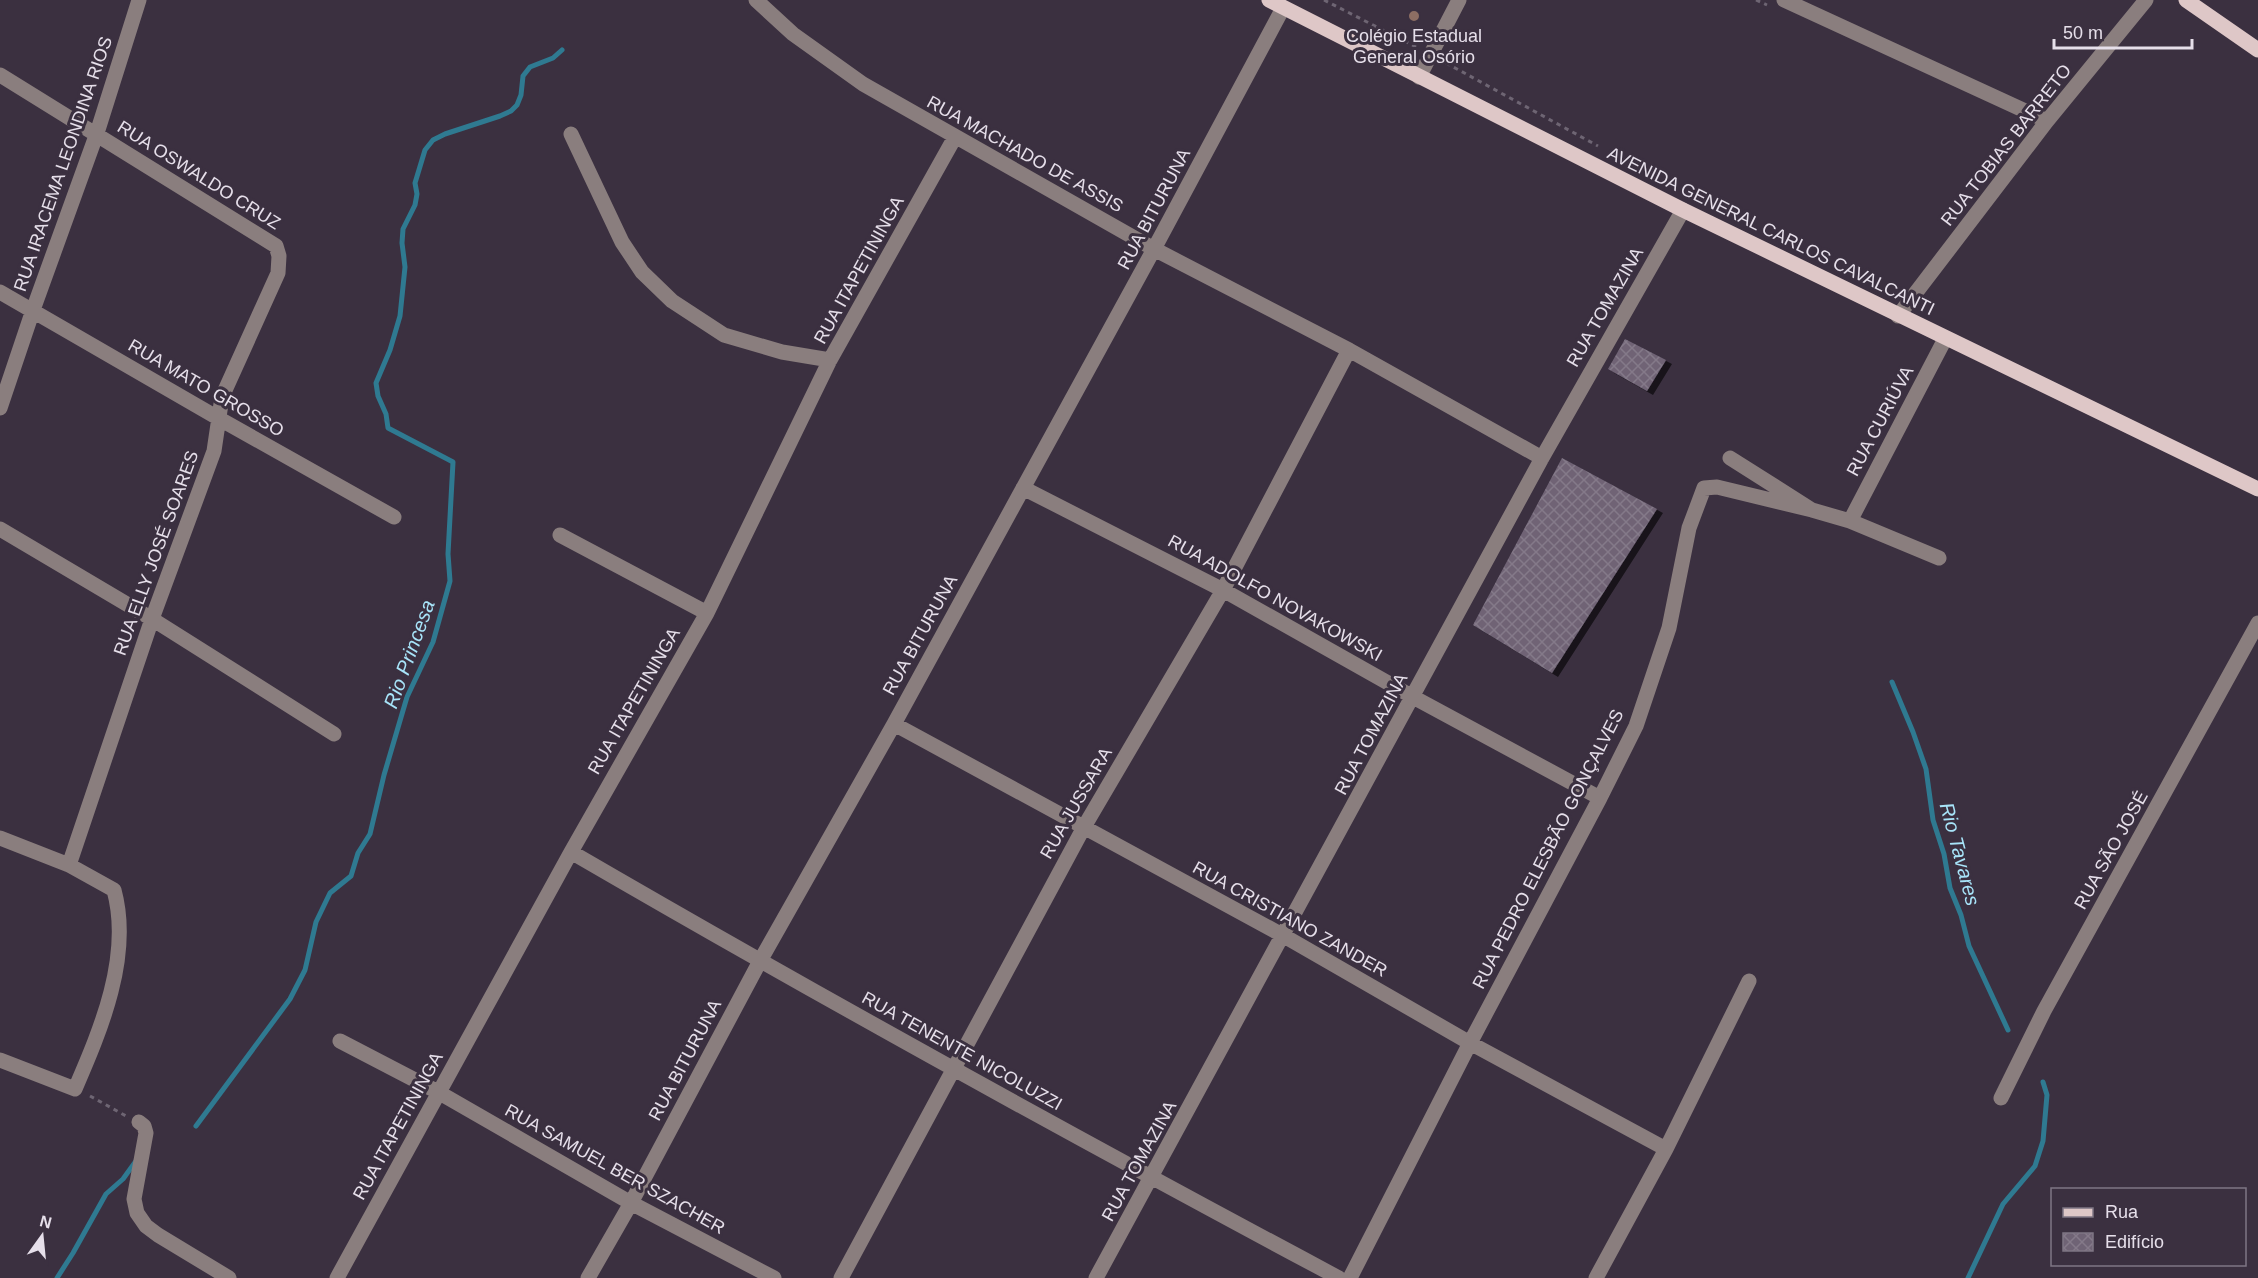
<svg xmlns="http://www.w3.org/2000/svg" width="2258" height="1278" font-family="Helvetica,sans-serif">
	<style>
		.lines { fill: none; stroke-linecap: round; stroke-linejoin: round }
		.stream { stroke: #2f7a91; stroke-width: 5 }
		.building { fill: url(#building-cross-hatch); filter: url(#shadow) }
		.path { stroke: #6e6573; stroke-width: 3; stroke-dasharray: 4.5 4.5; stroke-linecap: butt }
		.minor { stroke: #8a7e7e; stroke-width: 15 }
		.major { stroke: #dec7c7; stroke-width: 15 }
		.education-dot { fill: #8d6e63; stroke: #3b3040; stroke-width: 2 }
		.labels { text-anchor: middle; stroke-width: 6; stroke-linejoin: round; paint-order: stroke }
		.poi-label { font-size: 18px; fill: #e6dfea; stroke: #3b3040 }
		.street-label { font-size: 18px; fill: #e6dfea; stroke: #3b3040 }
		.water-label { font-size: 20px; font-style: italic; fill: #a8e4f9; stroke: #3b3040 }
	</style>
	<defs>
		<pattern id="building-cross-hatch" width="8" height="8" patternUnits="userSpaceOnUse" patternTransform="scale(1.5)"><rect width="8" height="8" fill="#6f6375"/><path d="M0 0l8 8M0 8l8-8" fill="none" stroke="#847989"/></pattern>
		<filter id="shadow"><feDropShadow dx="6" dy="4" stdDeviation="0" flood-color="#0009"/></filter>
	</defs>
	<rect width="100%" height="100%" fill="#3b3040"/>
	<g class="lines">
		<path class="stream" d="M1892 682 1913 732 1926 769 1933 820 1944 854 1950 888 1961 915 1969 946 2008 1030
			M196 1126 290 999 305 970 316 922 330 893 351 876 358 853 370 834 384 775 407 697 433 642 450 581 448 554 453 462 388 428 386 414 378 396 376 383 390 350 400 316 405 267 402 243 403 229 415 205 417 194 415 183 425 150 433 140 445 134 500 116 511 111 517 105 521 95 523 76 530 67 553 58 562 50
			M57 1278 73 1253 106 1194 123 1179 136 1161
			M1968 1278 2003 1204 2035 1166 2043 1141 2047 1095 2043 1082"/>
	</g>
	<path class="building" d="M1625 339 1666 360 1647 391 1608 369Z
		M1562 458 1657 509 1552 673 1473 625Z"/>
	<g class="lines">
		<path class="path" d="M1324 0 1416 47
			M1756 0 1767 5
			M1446 63 1598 146
			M90 1096 126 1116"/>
		<path class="minor" d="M756 0 793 34 863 84 1154 249 1349 350 1542 458
			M1784 0 2047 121
			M0 75 276 246 279 256 278 273 222 397 214 451 152 619 69 865
			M1419 77 1459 0
			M571 134 622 242 642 272 672 301 724 335 782 352 830 360
			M0 292 218 418 394 517
			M1898 316 2047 121 2146 0
			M0 408 33 310 97 133 139 0
			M1730 458 1812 510 1850 521 1939 558
			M1023 488 1223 590 1413 697 1600 798
			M1850 521 1945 339
			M0 529 152 619 334 734
			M560 535 707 613
			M894 724 1284 936 1470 1043 1666 1149
			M0 838 69 865 114 890C132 956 101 1029 75 1089L0 1060
			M571 852C824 999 1080 1140 1339 1278
			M340 1041 438 1092 631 1203 774 1278
			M2001 1098 2044 1011 2258 623
			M139 1122 144 1126 146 1133 134 1199 137 1213 146 1226 158 1235 229 1278
			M337 1278 571 852 707 613 830 360 955 137
			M588 1278 631 1203 760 961 894 724 1154 249 1283 8
			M841 1278 1084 827 1223 590 1349 350
			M1096 1278 1542 458 1683 210
			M1350 1278 1470 1043 1600 798 1636 726 1669 628 1689 528 1704 488 1717 487 1812 510
			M1596 1278 1666 1149 1749 981"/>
		<path class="major" d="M1269 0 1683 210 2258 489
			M2186 0 2258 50"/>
	</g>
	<circle class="education-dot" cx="1414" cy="16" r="6"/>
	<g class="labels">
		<g class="poi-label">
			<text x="1414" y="42">Colégio Estadual<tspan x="1414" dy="21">General Osório</tspan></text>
		</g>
		<g class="street-label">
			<text transform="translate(2006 145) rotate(-52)" y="6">RUA TOBIAS BARRETO</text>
			<text transform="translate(1025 154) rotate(29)" y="6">RUA MACHADO DE ASSIS</text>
			<text transform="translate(63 164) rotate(-71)" y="6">RUA IRACEMA LEONDINA RIOS</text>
			<text transform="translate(199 175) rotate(32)" y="6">RUA OSWALDO CRUZ</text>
			<text transform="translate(1154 209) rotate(-62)" y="6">RUA BITURUNA</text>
			<text transform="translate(1771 231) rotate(26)" y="6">AVENIDA GENERAL CARLOS CAVALCANTI</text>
			<text transform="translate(859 270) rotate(-61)" y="6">RUA ITAPETININGA</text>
			<text transform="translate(1605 307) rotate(-60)" y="6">RUA TOMAZINA</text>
			<text transform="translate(206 388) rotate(30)" y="6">RUA MATO GROSSO</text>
			<text transform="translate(1880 421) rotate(-62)" y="6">RUA CURIÚVA</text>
			<text transform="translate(156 553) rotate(-70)" y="6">RUA ELLY JOSÉ SOARES</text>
			<text transform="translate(1275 598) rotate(29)" y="6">RUA ADOLFO NOVAKOWSKI</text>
			<text transform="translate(920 635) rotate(-61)" y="6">RUA BITURUNA</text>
			<text transform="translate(634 701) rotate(-60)" y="6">RUA ITAPETININGA</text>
			<text transform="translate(1371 734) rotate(-62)" y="6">RUA TOMAZINA</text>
			<text transform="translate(1076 803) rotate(-60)" y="6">RUA JUSSARA</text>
			<text transform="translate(1548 849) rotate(-63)" y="6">RUA PEDRO ELESBÃO GONÇALVES</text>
			<text transform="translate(2111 850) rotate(-61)" y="6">RUA SÃO JOSÉ</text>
			<text transform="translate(1290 919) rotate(29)" y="6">RUA CRISTIANO ZANDER</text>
			<text transform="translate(962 1051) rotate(29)" y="6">RUA TENENTE NICOLUZZI</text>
			<text transform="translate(685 1060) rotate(-62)" y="6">RUA BITURUNA</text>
			<text transform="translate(398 1126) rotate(-61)" y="6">RUA ITAPETININGA</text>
			<text transform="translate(1139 1161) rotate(-61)" y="6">RUA TOMAZINA</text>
			<text transform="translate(615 1169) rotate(29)" y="6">RUA SAMUEL BER SZACHER</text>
		</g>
		<g class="water-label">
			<text transform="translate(409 654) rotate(-70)" y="7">Rio Princesa</text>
			<text transform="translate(1960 854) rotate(75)" y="7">Rio Tavares</text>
		</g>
	</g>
	<rect x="2051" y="1188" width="195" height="78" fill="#3b3040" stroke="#7f7684" stroke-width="1.5"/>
	<rect x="2063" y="1208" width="30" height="9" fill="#dec7c7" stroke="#7f7684" stroke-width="1.5"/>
	<text x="2105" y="1218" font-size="18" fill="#e6dfea">Rua</text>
	<rect x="2063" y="1233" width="30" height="18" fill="url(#building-cross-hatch)" stroke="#7f7684" stroke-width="1.5"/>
	<text x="2105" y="1248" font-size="18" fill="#e6dfea">Edifício</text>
	<g transform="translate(42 1236) rotate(15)" stroke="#3b3040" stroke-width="4.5" paint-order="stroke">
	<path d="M0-4.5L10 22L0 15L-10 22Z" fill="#e6dfea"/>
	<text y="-9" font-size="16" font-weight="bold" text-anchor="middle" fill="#e6dfea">N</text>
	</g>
	<path d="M2054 39v9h138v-9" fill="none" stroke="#e6dfea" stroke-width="3"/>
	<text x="2063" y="39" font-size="18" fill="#e6dfea" stroke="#3b3040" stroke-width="4.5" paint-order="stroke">50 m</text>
</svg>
